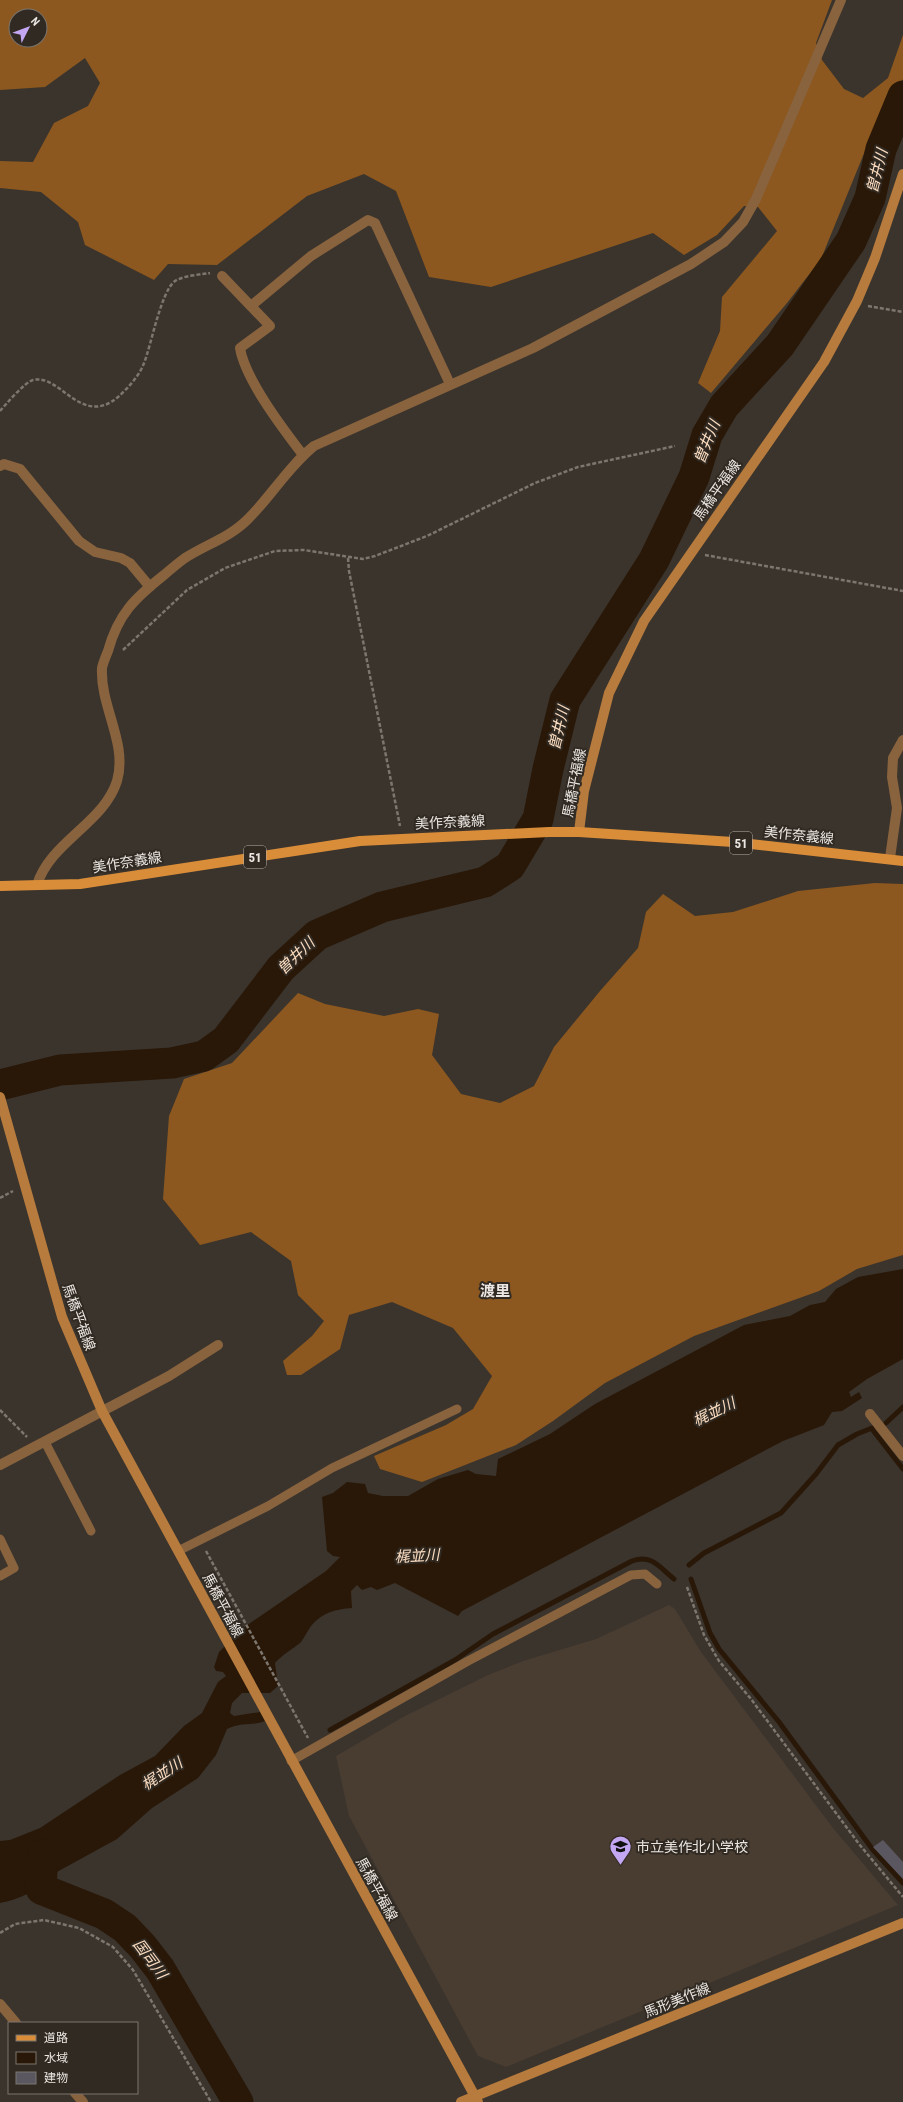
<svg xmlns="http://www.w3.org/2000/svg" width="903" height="2102" font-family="'Roboto Condensed','Noto Sans JP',sans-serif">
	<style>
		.built { fill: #493d31 }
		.forest { fill: #8c581f; fill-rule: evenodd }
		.water { fill: #291807 }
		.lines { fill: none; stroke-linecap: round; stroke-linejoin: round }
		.stream { stroke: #291807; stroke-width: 5 }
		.river { stroke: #291807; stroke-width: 31 }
		.building { fill: #5a5761 }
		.path { stroke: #7c766f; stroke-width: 2.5; stroke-dasharray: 4 2; stroke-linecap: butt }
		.lane { stroke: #88633e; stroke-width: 9 }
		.street { stroke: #88633e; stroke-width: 10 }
		.secondary { stroke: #b67b3d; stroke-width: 10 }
		.primary { stroke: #da8d39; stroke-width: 10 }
		.labels { text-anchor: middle; stroke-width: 4; stroke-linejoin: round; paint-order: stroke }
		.shield { fill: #312a23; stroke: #b3aea8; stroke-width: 1 }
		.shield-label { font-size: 13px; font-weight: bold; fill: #ebe6e1 }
		.street-label { font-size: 14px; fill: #ebe6e1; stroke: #312a23 }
		.poi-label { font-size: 14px; fill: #ebe6e1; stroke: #312a23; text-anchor: start }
		.water-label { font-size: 15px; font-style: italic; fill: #fcddc1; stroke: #312a23 }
		.neighbourhood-label { font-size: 15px; font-weight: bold; fill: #ebe6e1; stroke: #312a23 }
	</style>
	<rect width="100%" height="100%" fill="#3b342d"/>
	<path class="built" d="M669 1605 675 1609 701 1652 833 1828 898 1905 506 2067 478 2056 349 1816 336 1756 403 1717 488 1675 523 1661 596 1639Z"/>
	<path class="forest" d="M0 0H832L816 43 822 60 844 89 863 98 888 78 903 35V79L867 146 821 259 787 303 711 393 698 383 720 331 722 297 777 231 758 207 744 206 717 235 684 255 653 233 491 287 429 277 396 191 364 174 307 196 217 265 168 264 154 280 85 245 78 222 41 192 0 188V161L33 162 54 123 88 106 100 83 85 58 45 87 0 90ZM16 16H40V40H16Z
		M875 883 903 884V1255L857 1269 819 1291 694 1336 605 1383 553 1421 516 1445 422 1482 380 1469 374 1456 446 1425 473 1409 492 1376 453 1328 392 1302 349 1315 340 1349 301 1375H287L283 1361 312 1336 324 1321 298 1295 291 1261 251 1232 200 1245 163 1199 169 1116 184 1079 232 1063 298 993 325 1004 384 1016 418 1009 439 1014 432 1055 461 1094 500 1103 534 1086 554 1047 600 991 638 948 646 912 663 894 695 916 733 912 798 891Z"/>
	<path class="water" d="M903 1269V1359L867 1379 849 1392 851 1397 859 1392 862 1398 842 1411 832 1412 824 1425 783 1441 462 1611 458 1616 395 1583 377 1590 371 1587 362 1590 357 1585 351 1591 352 1608C335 1609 322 1613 311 1626 307 1631 305 1637 301 1642 292 1650 284 1653 275 1663L278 1686 270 1693H242L232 1703 230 1713 234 1716 260 1712 265 1721C253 1726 241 1722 227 1729L216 1755 198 1778 152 1808 117 1839 55 1873C44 1888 18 1900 0 1903V1841L10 1840 40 1828 120 1775 155 1756 184 1726 202 1713 218 1682 226 1676 223 1672 216 1671 214 1667 219 1652 243 1628 326 1571 340 1557 333 1556 327 1551 322 1497 333 1493 347 1482 365 1484 368 1493 383 1496H408L438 1479 468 1470 476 1474 496 1476 498 1459 550 1434 595 1404 744 1325 790 1316 810 1305 825 1302 836 1289 858 1277Z"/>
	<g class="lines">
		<path class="stream" d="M886 1423 903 1407
			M872 1429 903 1469
			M689 1565 704 1553 781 1513 816 1474 838 1445 857 1434 872 1428
			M691 1579 710 1633 719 1649 779 1722 873 1850 903 1883
			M330 1730 455 1660 493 1634 632 1561C652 1554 659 1567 674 1579"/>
		<path class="river" d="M0 1085 60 1070 172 1063 204 1056 226 1040 281 968 317 935 382 907 485 882 510 866 538 819 548 769 565 700 654 560 694 477 707 435 724 406 780 345 851 241 870 198 881 149 903 96
			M43 1854 41 1889 104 1914 125 1928 143 1947 160 1969 238 2102"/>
	</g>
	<path class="building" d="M883 1840 903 1862V1879L873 1847Z"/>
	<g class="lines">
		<path class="path" d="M868 306 903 312
			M0 411C7 403 24 383 33 380 60 373 81 428 118 397 128 388 140 375 144 363 151 346 161 291 175 281 185 275 199 275 210 273
			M705 555 903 591
			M348 558 349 571 400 826
			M123 650 187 590 225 568 275 551 304 550 363 559 375 556 427 536 535 483 578 467 675 446
			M0 1198 13 1191
			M0 1410 27 1437
			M206 1551 308 1738
			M687 1587 704 1635 719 1661 751 1699 859 1844 903 1897
			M0 1933 15 1924 44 1920 79 1928 113 1947 133 1970 211 2102"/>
		<path class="lane" d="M45 1442 91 1531
			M0 1539 14 1568 0 1576
			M178 1551 268 1506 332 1468 457 1409
			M291 1761 468 1661 631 1575 645 1574 657 1584"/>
		<path class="street" d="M222 276 270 326 240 348C245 379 283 429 303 455
			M251 306 311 256 368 220 375 223 450 384
			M0 466 4 464 20 469 79 541 95 552 121 558 130 563 150 587
			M890 858 897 808 892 777 893 758 903 740
			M37 885C50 842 104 823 117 781 128 743 100 707 102 668 103 663 106 656 108 651 118 614 135 598 164 575 171 569 178 563 185 558 207 544 231 537 249 518 272 495 288 467 314 446L533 348 691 264 724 242 743 222 756 199 841 0
			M870 1414 903 1456
			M0 1465 169 1376 218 1345
			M0 2004 16 2023
			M75 2093 83 2102"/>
		<path class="secondary" d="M579 832 584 791 609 693 644 621 824 362 857 301 875 258 903 174
			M0 1097 62 1317 102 1411 478 2102
			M461 2102 903 1923"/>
		<path class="primary" d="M0 886 80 884 360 841 549 832H579L733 842 903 861"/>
	</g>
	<defs>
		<symbol id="school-pin" viewBox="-11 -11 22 30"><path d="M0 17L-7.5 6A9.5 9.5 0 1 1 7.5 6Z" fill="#c3a7f2" stroke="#312a23"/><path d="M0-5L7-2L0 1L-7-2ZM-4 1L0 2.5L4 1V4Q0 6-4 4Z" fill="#111"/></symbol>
	</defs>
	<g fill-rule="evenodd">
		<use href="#school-pin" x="608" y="1834" width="25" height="34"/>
	</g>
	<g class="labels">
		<g class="shield">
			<rect x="730" y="832" width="22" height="22" rx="3"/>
			<rect x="244" y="846" width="22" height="22" rx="3"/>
		</g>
		<g class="shield-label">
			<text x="741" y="848">51</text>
			<text x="255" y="862">51</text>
		</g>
		<g class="street-label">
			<text transform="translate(717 490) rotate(-55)" y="5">馬橋平福線</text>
			<text transform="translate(574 783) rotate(-79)" y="5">馬橋平福線</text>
			<text transform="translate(450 822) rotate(-3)" y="5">美作奈義線</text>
			<text transform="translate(799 835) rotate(6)" y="5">美作奈義線</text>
			<text transform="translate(127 862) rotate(-9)" y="5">美作奈義線</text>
			<text transform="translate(79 1317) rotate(70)" y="5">馬橋平福線</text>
			<text transform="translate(223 1605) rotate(62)" y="5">馬橋平福線</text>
			<text transform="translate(377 1889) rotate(61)" y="5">馬橋平福線</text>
			<text transform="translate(677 2000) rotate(-22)" y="5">馬形美作線</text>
		</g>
		<g class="poi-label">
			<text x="636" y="1852">市立美作北小学校</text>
		</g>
		<g class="water-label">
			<text transform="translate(877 171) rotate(-76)" y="5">曽井川</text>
			<text transform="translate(707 442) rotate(-68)" y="5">曽井川</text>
			<text transform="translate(559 728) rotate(-77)" y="5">曽井川</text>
			<text transform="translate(296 956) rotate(-44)" y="5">曽井川</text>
			<text transform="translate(714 1412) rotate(-26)" y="5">梶並川</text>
			<text transform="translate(417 1556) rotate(-3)" y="5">梶並川</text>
			<text transform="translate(162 1774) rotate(-33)" y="5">梶並川</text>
			<text transform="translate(150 1959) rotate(53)" y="5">国司川</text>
		</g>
		<g class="neighbourhood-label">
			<text x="495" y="1296">渡里</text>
		</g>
	</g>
	<rect x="8" y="2022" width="130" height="72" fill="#312a23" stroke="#7b756f"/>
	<rect x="16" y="2035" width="20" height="6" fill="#da8d39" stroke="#7b756f"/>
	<text x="44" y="2042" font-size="12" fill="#ebe6e1">道路</text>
	<rect x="16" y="2052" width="20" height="12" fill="#291807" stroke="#7b756f"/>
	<text x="44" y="2062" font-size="12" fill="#ebe6e1">水域</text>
	<rect x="16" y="2072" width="20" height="12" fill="#5a5761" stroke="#7b756f"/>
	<text x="44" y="2082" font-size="12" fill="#ebe6e1">建物</text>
	<g transform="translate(28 28) rotate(48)"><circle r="19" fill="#312a23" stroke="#7b756f"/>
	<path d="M0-3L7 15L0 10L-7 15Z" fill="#c3a7f2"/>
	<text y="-6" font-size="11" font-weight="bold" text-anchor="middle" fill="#ebe6e1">N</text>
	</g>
</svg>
